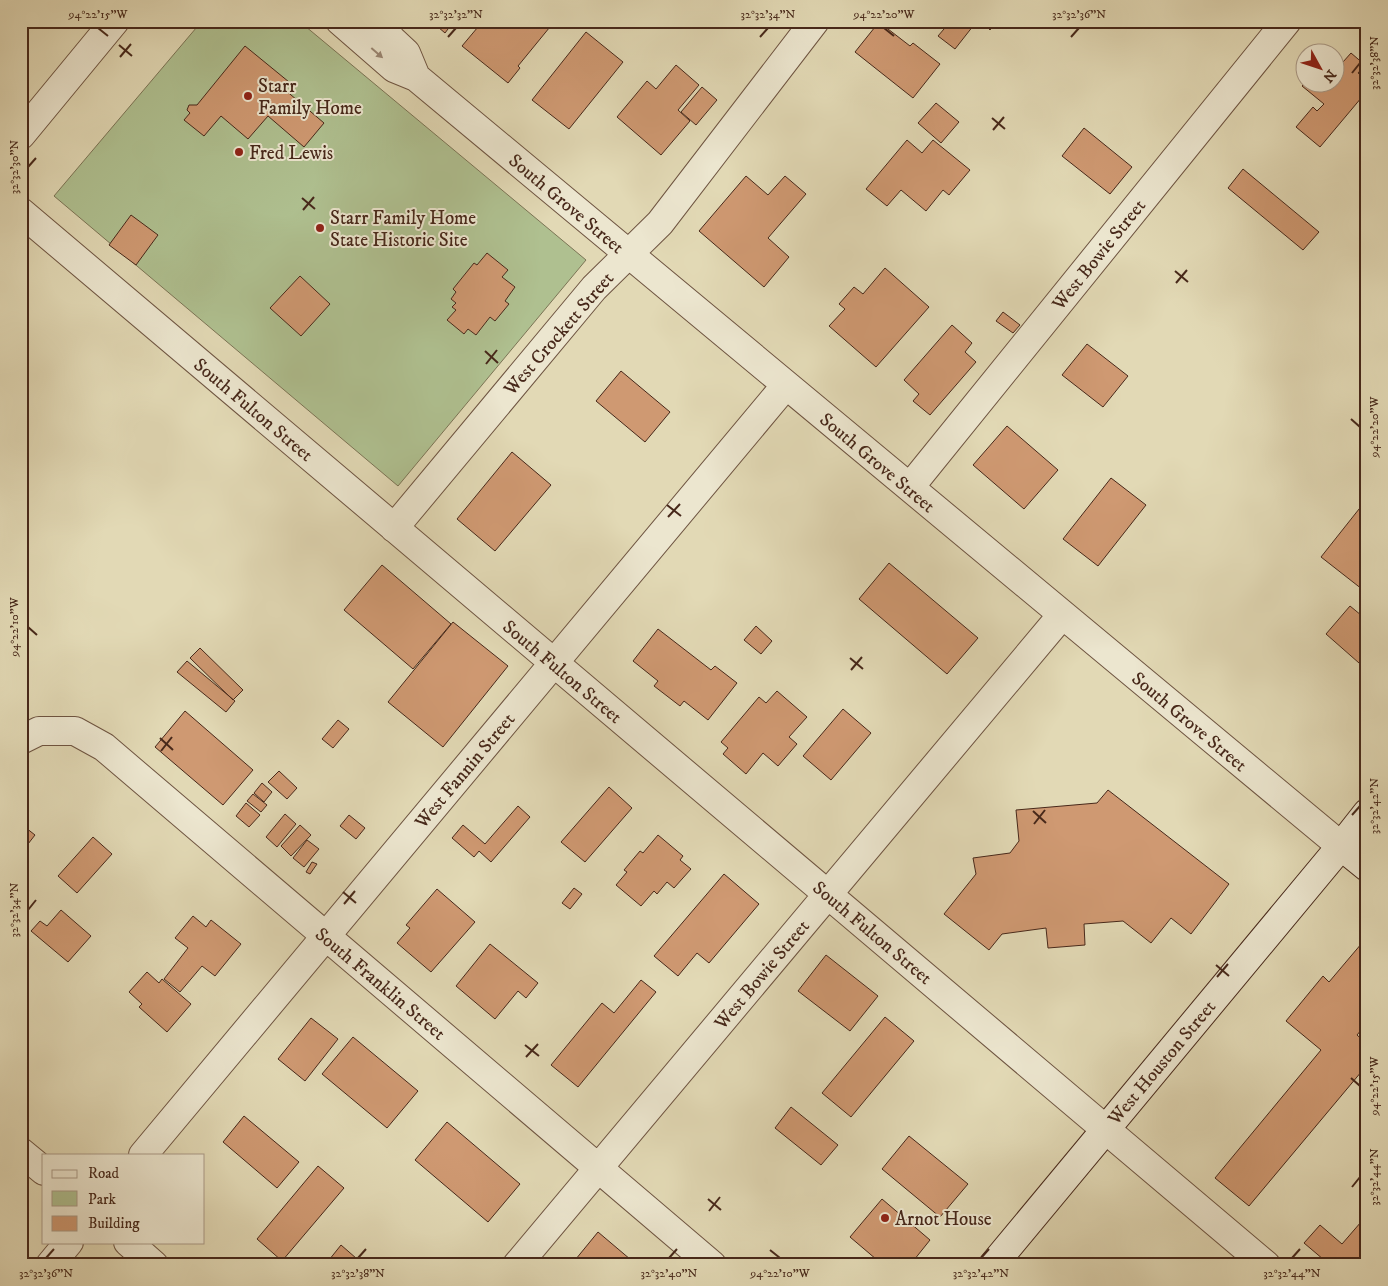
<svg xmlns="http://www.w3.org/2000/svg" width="1388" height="1286" font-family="'IM FELL DW Pica',serif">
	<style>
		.green { fill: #afc090; stroke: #7b7455 }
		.building { fill: #cf9972; stroke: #47281a }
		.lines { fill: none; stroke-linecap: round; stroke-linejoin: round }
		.minor-casing { stroke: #6e5441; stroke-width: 30 }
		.secondary-casing { stroke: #47281a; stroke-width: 30 }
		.minor { stroke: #ece6cf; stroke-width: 28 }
		.secondary { stroke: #ece6cf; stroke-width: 28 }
		.oneway { fill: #9a8774 }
		.ticks { fill: none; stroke: #47281a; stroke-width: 2 }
		.poi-dot { fill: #8f2418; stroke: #ece6cf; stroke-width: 2 }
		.labels { text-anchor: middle; stroke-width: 4; stroke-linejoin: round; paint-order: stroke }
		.poi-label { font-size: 19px; fill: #47281a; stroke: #ece6cf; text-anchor: start }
		.street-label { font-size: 19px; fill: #47281a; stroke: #ece6cf }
		.neatline { fill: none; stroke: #47281a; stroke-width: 2 }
		.ticks-label { font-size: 12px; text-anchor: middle; fill: #47281a }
	</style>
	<rect width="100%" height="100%" fill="#e2d9b5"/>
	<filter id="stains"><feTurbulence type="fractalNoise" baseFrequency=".004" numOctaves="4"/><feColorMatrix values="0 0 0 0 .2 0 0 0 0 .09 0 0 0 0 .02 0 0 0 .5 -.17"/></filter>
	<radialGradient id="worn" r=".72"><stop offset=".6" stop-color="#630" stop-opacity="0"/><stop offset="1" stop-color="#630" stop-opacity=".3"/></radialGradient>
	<path class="green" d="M202 21H299L586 260 398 486 54 196Z"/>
	<path class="building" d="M431 21H454L445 33Z
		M483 21H553L554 22 518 66 520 68 508 83 462 46Z
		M935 21H977L955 49 938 36 944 29Z
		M982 21H997L990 30Z
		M879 22 910 46 913 43 940 64 913 98 855 52Z
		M586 32 623 62 569 129 532 100Z
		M245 46 289 82 284 89 324 123 304 147 268 116 248 139 221 116 204 136 184 120 190 113 187 110 189 105H197Z
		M1351 53 1365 65 1358 73 1367 80V91L1320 147 1296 127 1313 107 1317 111 1324 104 1302 86 1306 82H1336V56L1343 62Z
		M676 65 699 85 678 110 690 121 661 155 617 117 647 81 656 89Z
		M702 87 717 100 696 125 681 112Z
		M936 103 959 122 941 143 918 123Z
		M1084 128 1132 167 1110 194 1062 156Z
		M907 140 922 153 933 140 970 170 949 195 943 190 926 211 901 190 887 206 866 189Z
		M1243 169 1319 232 1303 250 1228 188Z
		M746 176 768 195 785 176 806 194 768 238 789 257 764 287 699 231Z
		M131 215 158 235 136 265 109 245Z
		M487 253 508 270 502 277 515 287 505 301 509 304 495 321 490 317 476 335 468 329 464 334 447 320 456 310 452 307 456 303 451 299 456 292 453 289 474 263 477 265Z
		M885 268 929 307 876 367 829 326 845 309 839 304 854 287 863 294Z
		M300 276 330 304 301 336 270 308Z
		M1003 312 1020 325 1013 333 996 321Z
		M952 325 972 343 965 352 976 362 930 415 913 401 919 394 904 380Z
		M1087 344 1128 376 1103 407 1062 375Z
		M621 371 670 412 645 442 596 401Z
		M1007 426 1058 470 1024 509 973 465Z
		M512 452 551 485 495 551 457 519Z
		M1111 478 1146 505 1098 566 1063 539Z
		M1367 499V593L1321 557Z
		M889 563 978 638 947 674 859 599Z
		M382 565 451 624 413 669 344 610Z
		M1350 606 1367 620V670L1326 634Z
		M453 622 508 666 443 747 388 702Z
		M756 626 772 641 761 654 744 640Z
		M658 629 711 670 715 666 737 683 708 720 684 701 680 706 654 686 658 681 633 661Z
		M200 648 243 690 233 700 190 658Z
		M187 661 235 701 226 712 177 672Z
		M777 691 807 717 789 737 797 744 778 766 763 753 746 774 723 754 728 748 721 742 759 697 766 703Z
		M843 709 871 733 831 780 803 756Z
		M185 711 253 770 223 805 155 747Z
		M338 720 349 729 333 748 322 739Z
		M279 771 297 788 287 799 268 782Z
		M262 783 272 792 264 802 254 793Z
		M609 787 632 808 585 862 561 842Z
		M1108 790 1229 884 1191 934 1171 918 1151 943 1123 921 1084 924 1085 945 1048 948 1046 928 1002 934 989 950 944 914 976 874 973 858 1010 853 1019 841 1016 810 1097 803Z
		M253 794 267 805 261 812 247 801Z
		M246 803 260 815 249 827 236 816Z
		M518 806 530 817 491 862 479 851 474 857 452 838 463 825 485 844Z
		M285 814 296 824 277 847 266 837Z
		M349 815 365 828 356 839 340 826Z
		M21 824 35 835 21 853Z
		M300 825 311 835 291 856 281 846Z
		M658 835 683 856 680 860 691 869 674 888 667 882 657 894 654 891 641 906 616 885 627 872 624 870 640 851 643 853Z
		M93 837 112 854 77 893 58 876Z
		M307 840 319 849 304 867 293 858Z
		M312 862 317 864 310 874 306 872Z
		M724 874 759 904 709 963 697 953 678 976 654 956Z
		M574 888 582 894 570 909 562 903Z
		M437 889 475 922 431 972 397 943 410 928 406 925Z
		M61 910 91 936 68 962 31 931 40 921 47 926Z
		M193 916 206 927 211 920 241 944 215 976 202 966 180 992 164 979 188 948 175 938Z
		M21 937 28 942 21 951Z
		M1362 943 1367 947V1023L1357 1035 1367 1044V1065L1249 1206 1215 1178 1321 1050 1286 1021 1323 976 1329 982Z
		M490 944 538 983 526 998 518 991 495 1019 456 986Z
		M826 955 878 996 850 1031 798 991Z
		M147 972 159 983 162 979 191 1004 167 1032 139 1007 142 1004 129 992Z
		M641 980 656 992 578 1087 551 1065 602 1003 614 1013Z
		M885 1017 914 1041 851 1117 822 1093Z
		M311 1018 338 1039 305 1081 278 1059Z
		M353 1037 418 1091 387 1128 322 1074Z
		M791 1107 838 1145 821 1165 775 1128Z
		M244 1116 299 1162 277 1188 223 1142Z
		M447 1122 520 1184 488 1222 415 1160Z
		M909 1136 968 1184 940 1217 882 1169Z
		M318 1166 344 1188 282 1261 257 1239Z
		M882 1199 930 1240 910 1265H883L850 1237Z
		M1361 1222 1367 1227V1265H1330L1304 1243 1320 1225 1342 1244Z
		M598 1232 637 1265H571Z
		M341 1245 364 1265H325Z"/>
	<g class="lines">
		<defs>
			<path id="minor" d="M340 21 394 68 416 77 406 53 391 39 380 21
				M416 77 1341 846
				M21 135 115 21
				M21 212 1266 1265
				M910 487 1287 21
				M394 528 594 288 660 223 815 21
				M21 740 39 731H75L104 747 712 1265
				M21 1152 44 1171
				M143 1155 786 385
				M128 1242 154 1265
				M50 1265 69 1242
				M517 1265 1062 615"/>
			<path id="secondary" d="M1341 846 1367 867
				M993 1265 1341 846 1367 813"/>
		</defs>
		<use href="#minor" class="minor-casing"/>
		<use href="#secondary" class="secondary-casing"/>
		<use href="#minor" class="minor"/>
		<use href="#secondary" class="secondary"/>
	</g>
	<defs><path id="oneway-solid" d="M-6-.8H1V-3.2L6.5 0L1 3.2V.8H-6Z" transform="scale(1.25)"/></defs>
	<use class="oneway" href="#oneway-solid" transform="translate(377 53) rotate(41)"/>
	<path class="ticks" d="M98 28 108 36M884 28 894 36M448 37 456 28M760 37 768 28M1071 37 1079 28M119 45 132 56M120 57 131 44M1352 73 1360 63M992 118 1005 129M993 130 1004 117M28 167 36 158M302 198 315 209M303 210 314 197M1175 271 1188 282M1176 283 1187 270M485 351 498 363M486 364 497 350M1351 419 1360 427M667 505 681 516M668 517 680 504M28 627 37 635M850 658 863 669M851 670 862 657M160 738 173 750M161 751 172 737M1033 811 1046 823M1352 815 1360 806M1034 824 1045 810M343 892 356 903M344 904 355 891M28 910 36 900M1216 965 1229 976M1217 977 1228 964M525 1045 539 1056M526 1057 538 1044M1351 1078 1360 1086M1352 1187 1360 1177M708 1199 721 1210M709 1211 720 1197M770 1250 780 1258M46 1258 54 1249M358 1258 366 1249M669 1258 677 1249M981 1258 989 1249M1292 1258 1300 1249"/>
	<g class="poi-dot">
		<circle cx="248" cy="96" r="5"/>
		<circle cx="239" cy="152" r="5"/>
		<circle cx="320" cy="228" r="5"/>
		<circle cx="885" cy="1218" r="5"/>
	</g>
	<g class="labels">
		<g class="poi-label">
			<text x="258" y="92">Starr<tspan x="258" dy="22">Family Home</tspan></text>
			<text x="249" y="159">Fred Lewis</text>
			<text x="330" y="224">Starr Family Home<tspan x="330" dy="22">State Historic Site</tspan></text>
			<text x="895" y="1225">Arnot House</text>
		</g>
		<g class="street-label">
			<text transform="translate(567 203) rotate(40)" y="7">South Grove Street</text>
			<text transform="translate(1098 254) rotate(-51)" y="7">West Bowie Street</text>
			<text transform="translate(558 333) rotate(-49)" y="7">West Crockett Street</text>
			<text transform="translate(254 409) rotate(40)" y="7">South Fulton Street</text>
			<text transform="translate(878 462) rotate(40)" y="7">South Grove Street</text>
			<text transform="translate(563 671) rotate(40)" y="7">South Fulton Street</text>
			<text transform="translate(1190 721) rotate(40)" y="7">South Grove Street</text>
			<text transform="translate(464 770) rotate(-50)" y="7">West Fannin Street</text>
			<text transform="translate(873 932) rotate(40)" y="7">South Fulton Street</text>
			<text transform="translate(761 974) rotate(-50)" y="7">West Bowie Street</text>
			<text transform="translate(381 983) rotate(40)" y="7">South Franklin Street</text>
			<text transform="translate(1161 1062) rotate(-50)" y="7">West Houston Street</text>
		</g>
	</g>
	<rect width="1388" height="1286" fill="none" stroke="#e2d9b5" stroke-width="55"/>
	<rect x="42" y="1154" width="162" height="90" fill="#ece6cf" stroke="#aa9a87"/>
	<rect x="52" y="1170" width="25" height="8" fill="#ece6cf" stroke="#aa9a87"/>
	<text x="88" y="1178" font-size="15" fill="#47281a">Road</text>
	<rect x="52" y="1191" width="25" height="15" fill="#afc090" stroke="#aa9a87"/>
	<text x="88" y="1204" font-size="15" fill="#47281a">Park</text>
	<rect x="52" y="1216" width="25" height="15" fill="#cf9972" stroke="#aa9a87"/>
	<text x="88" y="1228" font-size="15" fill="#47281a">Building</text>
	<g transform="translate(1320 68) rotate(130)"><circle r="24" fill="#ece6cf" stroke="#aa9a87"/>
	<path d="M0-4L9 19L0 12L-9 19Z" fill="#8f2418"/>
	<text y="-8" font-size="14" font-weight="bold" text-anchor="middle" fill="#47281a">N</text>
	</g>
	<rect x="28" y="28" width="1332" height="1230" class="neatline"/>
	<g class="ticks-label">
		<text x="98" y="18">94°22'15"W</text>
		<text x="456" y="18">32°32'32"N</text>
		<text x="768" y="18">32°32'34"N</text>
		<text x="884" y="18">94°22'20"W</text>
		<text x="1079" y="18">32°32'36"N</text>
		<text transform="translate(1374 63) rotate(-90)" y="4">32°32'38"N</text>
		<text transform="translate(14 167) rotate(-90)" y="4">32°32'30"N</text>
		<text transform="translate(1374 427) rotate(-90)" y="4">94°22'20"W</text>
		<text transform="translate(14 627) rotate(-90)" y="4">94°22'10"W</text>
		<text transform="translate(1374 806) rotate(-90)" y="4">32°32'42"N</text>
		<text transform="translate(14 910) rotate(-90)" y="4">32°32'34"N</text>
		<text transform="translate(1374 1086) rotate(-90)" y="4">94°22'15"W</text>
		<text transform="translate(1374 1177) rotate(-90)" y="4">32°32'44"N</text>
		<text x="46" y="1277">32°32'36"N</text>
		<text x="358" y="1277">32°32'38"N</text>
		<text x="669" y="1277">32°32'40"N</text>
		<text x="780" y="1277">94°22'10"W</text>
		<text x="981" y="1277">32°32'42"N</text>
		<text x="1292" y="1277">32°32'44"N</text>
	</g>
	<rect width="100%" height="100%" filter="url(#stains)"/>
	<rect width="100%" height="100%" fill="url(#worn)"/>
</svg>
